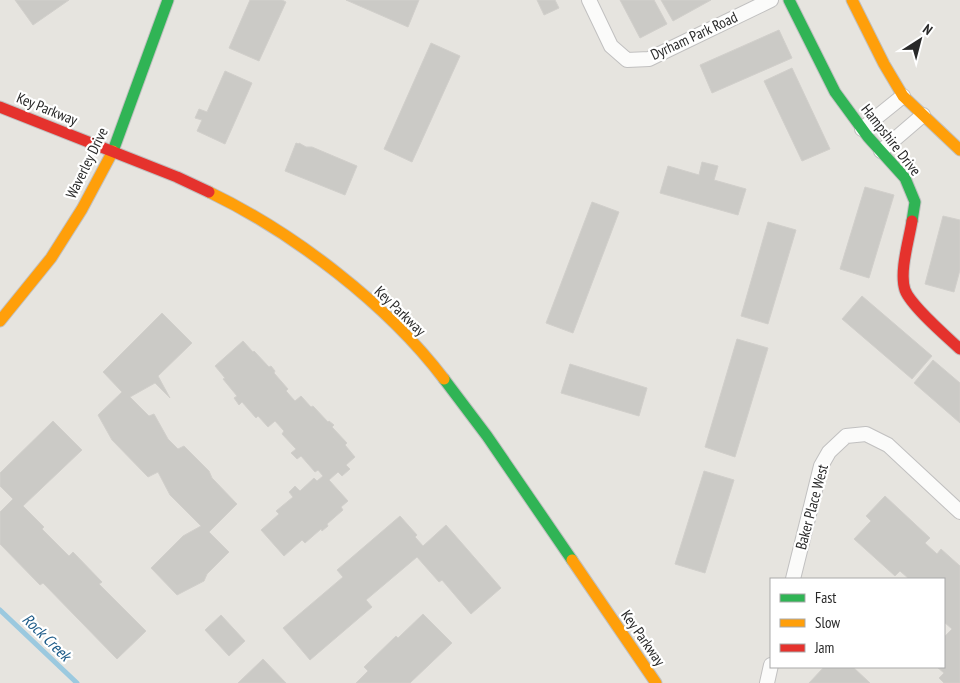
<svg xmlns="http://www.w3.org/2000/svg" width="960" height="683" font-family="'PT Sans Narrow',sans-serif">
	<style>
		.lines { fill: none; stroke-linecap: round; stroke-linejoin: round }
		.stream { stroke: #9bc9df; stroke-width: 5 }
		.building { fill: #cbcac6; stroke: #d1cfcb }
		.street-casing { stroke: #c1c0c0; stroke-width: 16 }
		.fast-casing { stroke: #c1c0c0; stroke-width: 13 }
		.slow-casing { stroke: #c1c0c0; stroke-width: 13 }
		.jam-casing { stroke: #c1c0c0; stroke-width: 13 }
		.street { stroke: #fbfbfa; stroke-width: 14 }
		.fast { stroke: #30b455; stroke-width: 11 }
		.slow { stroke: #ff9f0a; stroke-width: 11 }
		.jam { stroke: #e5322d; stroke-width: 11 }
		.labels { text-anchor: middle; stroke-width: 4.5; stroke-linejoin: round; paint-order: stroke }
		.street-label { font-size: 15px; fill: #292929; stroke: #fff }
		.water-label { font-size: 16px; font-style: italic; fill: #1d5b88; stroke: #fff }
	</style>
	<rect width="100%" height="100%" fill="#e6e4df"/>
	<g class="lines">
		<path class="stream" d="M0 610 77 683"/>
	</g>
	<path class="building" d="M15 0H69L33 25Z
		M250 0H282L286 2 259 61 229 48Z
		M346 0H419L408 27Z
		M537 0H555L559 8 544 15Z
		M620 0H654L667 24 640 38Z
		M661 0H711L673 21Z
		M779 30 792 58 712 93 700 65Z
		M431 43 460 56 412 162 384 149Z
		M792 68 830 149 802 161 764 81Z
		M225 71 252 83 225 144 197 131 202 120 195 118 199 109 207 112Z
		M296 143 299 144V143L306 147H312L357 166 345 195 285 171Z
		M702 162 718 166 714 180 746 189 738 215 660 193 668 166 699 175Z
		M865 187 894 195 869 278 840 269Z
		M592 202 619 212 573 333 546 323Z
		M943 216 960 220V270L954 292 925 284Z
		M768 222 796 230 768 324 741 316Z
		M862 296 932 356 912 379 842 319Z
		M162 313 192 343 158 376 170 398 155 383 130 397 149 416 154 414 168 439 178 449 184 446 209 471 212 478 237 504 209 532 229 552 207 574 204 581 177 595 151 568 183 536 201 526 170 495 158 472 148 477 112 440 98 415 122 392 103 372Z
		M737 339 768 348 735 457 705 447Z
		M243 341 253 352 254 351 269 367 271 366 275 371 274 373 288 389 286 391 295 401 301 396 311 407 313 406 328 422 329 421 334 425 332 427 347 443 345 445 355 457 346 465 350 469 342 476 338 472 329 480 348 501 341 507 343 510 327 524 328 526 322 531 321 529 305 543 302 540 284 556 261 530 279 514 276 511 293 497 289 492 295 486 300 491 314 478 317 481 323 476 318 470 315 472 301 456 297 459 291 453 296 449 282 434 284 431 275 421 268 427 258 416 256 418 242 402 239 405 234 398 237 396 223 379 225 378 215 366Z
		M933 360 960 383V423L914 383Z
		M570 364 647 388 639 416 561 393Z
		M53 421 82 450 23 506 44 527 42 529 69 556 73 552 102 582 99 584 146 631 117 659 43 583 40 585 0 544V512L13 499 0 486V473Z
		M704 471 734 480 705 573 675 564Z
		M885 496 930 538 925 543 937 554 941 549 960 566V683H944L939 678 944 673 937 667H944V637L952 629 944 622V579H909L900 571 895 576 854 539 871 521 866 516Z
		M400 516 417 535 415 537 423 546 446 525 501 588 471 614 442 580 439 582 417 557 366 600 372 607 310 660 283 628 343 577 337 570Z
		M423 614 452 643 410 683H356L368 671 364 667 396 636 398 638Z
		M221 615 245 641 229 656 205 630Z
		M263 659 286 683H238Z
		M824 667H853L870 683H809Z"/>
	<g class="lines">
		<defs>
			<path id="street" d="M589 0 611 46 627 60 649 59 771 0
				M862 129 903 96
				M881 151 923 115
				M793 579 821 466 829 452 846 436 866 434 888 445 960 512
				M767 683 771 665"/>
			<path id="fast" d="M789 0 835 92 868 137 905 178 915 202 912 221
				M113 151 168 0
				M444 379 487 436 572 560"/>
			<path id="slow" d="M852 0 884 64 903 96 960 150
				M209 192C294 233 387 304 444 379
				M0 321 51 258 82 209 113 151
				M572 560 656 683"/>
			<path id="jam" d="M0 107 177 177 209 192
				M912 221C909 240 899 272 905 290 911 306 946 336 960 349"/>
		</defs>
		<use href="#street" class="street-casing"/>
		<use href="#fast" class="fast-casing"/>
		<use href="#slow" class="slow-casing"/>
		<use href="#jam" class="jam-casing"/>
		<use href="#street" class="street"/>
		<use href="#fast" class="fast"/>
		<use href="#slow" class="slow"/>
		<use href="#jam" class="jam"/>
	</g>
	<g class="labels">
		<g class="street-label">
			<text transform="translate(694 36) rotate(-25)" y="5">Dyrham Park Road</text>
			<text transform="translate(47 109) rotate(22)" y="5">Key Parkway</text>
			<text transform="translate(891 140) rotate(52)" y="5">Hampshire Drive</text>
			<text transform="translate(87 163) rotate(-64)" y="5">Waverley Drive</text>
			<text transform="translate(400 311) rotate(44)" y="5">Key Parkway</text>
			<text transform="translate(812 507) rotate(-75)" y="5">Baker Place West</text>
			<text transform="translate(643 638) rotate(55)" y="5">Key Parkway</text>
		</g>
		<g class="water-label">
			<text transform="translate(47 637) rotate(44)" y="6">Rock Creek</text>
		</g>
	</g>
	<rect x="770" y="578" width="175" height="90" fill="#ffffff" stroke="#a9a9a9"/>
	<rect x="780" y="594" width="25" height="8" fill="#30b455" stroke="#a9a9a9"/>
	<text x="815" y="603" font-size="15" fill="#292929">Fast</text>
	<rect x="780" y="619" width="25" height="8" fill="#ff9f0a" stroke="#a9a9a9"/>
	<text x="815" y="628" font-size="15" fill="#292929">Slow</text>
	<rect x="780" y="644" width="25" height="8" fill="#e5322d" stroke="#a9a9a9"/>
	<text x="815" y="653" font-size="15" fill="#292929">Jam</text>
	<g transform="translate(920 40) rotate(36)" stroke="#ffffff" stroke-width="4" paint-order="stroke">
	<path d="M0-4L9 19L0 12L-9 19Z" fill="#292929"/>
	<text y="-8" font-size="14" font-weight="bold" text-anchor="middle" fill="#292929">N</text>
	</g>
</svg>
